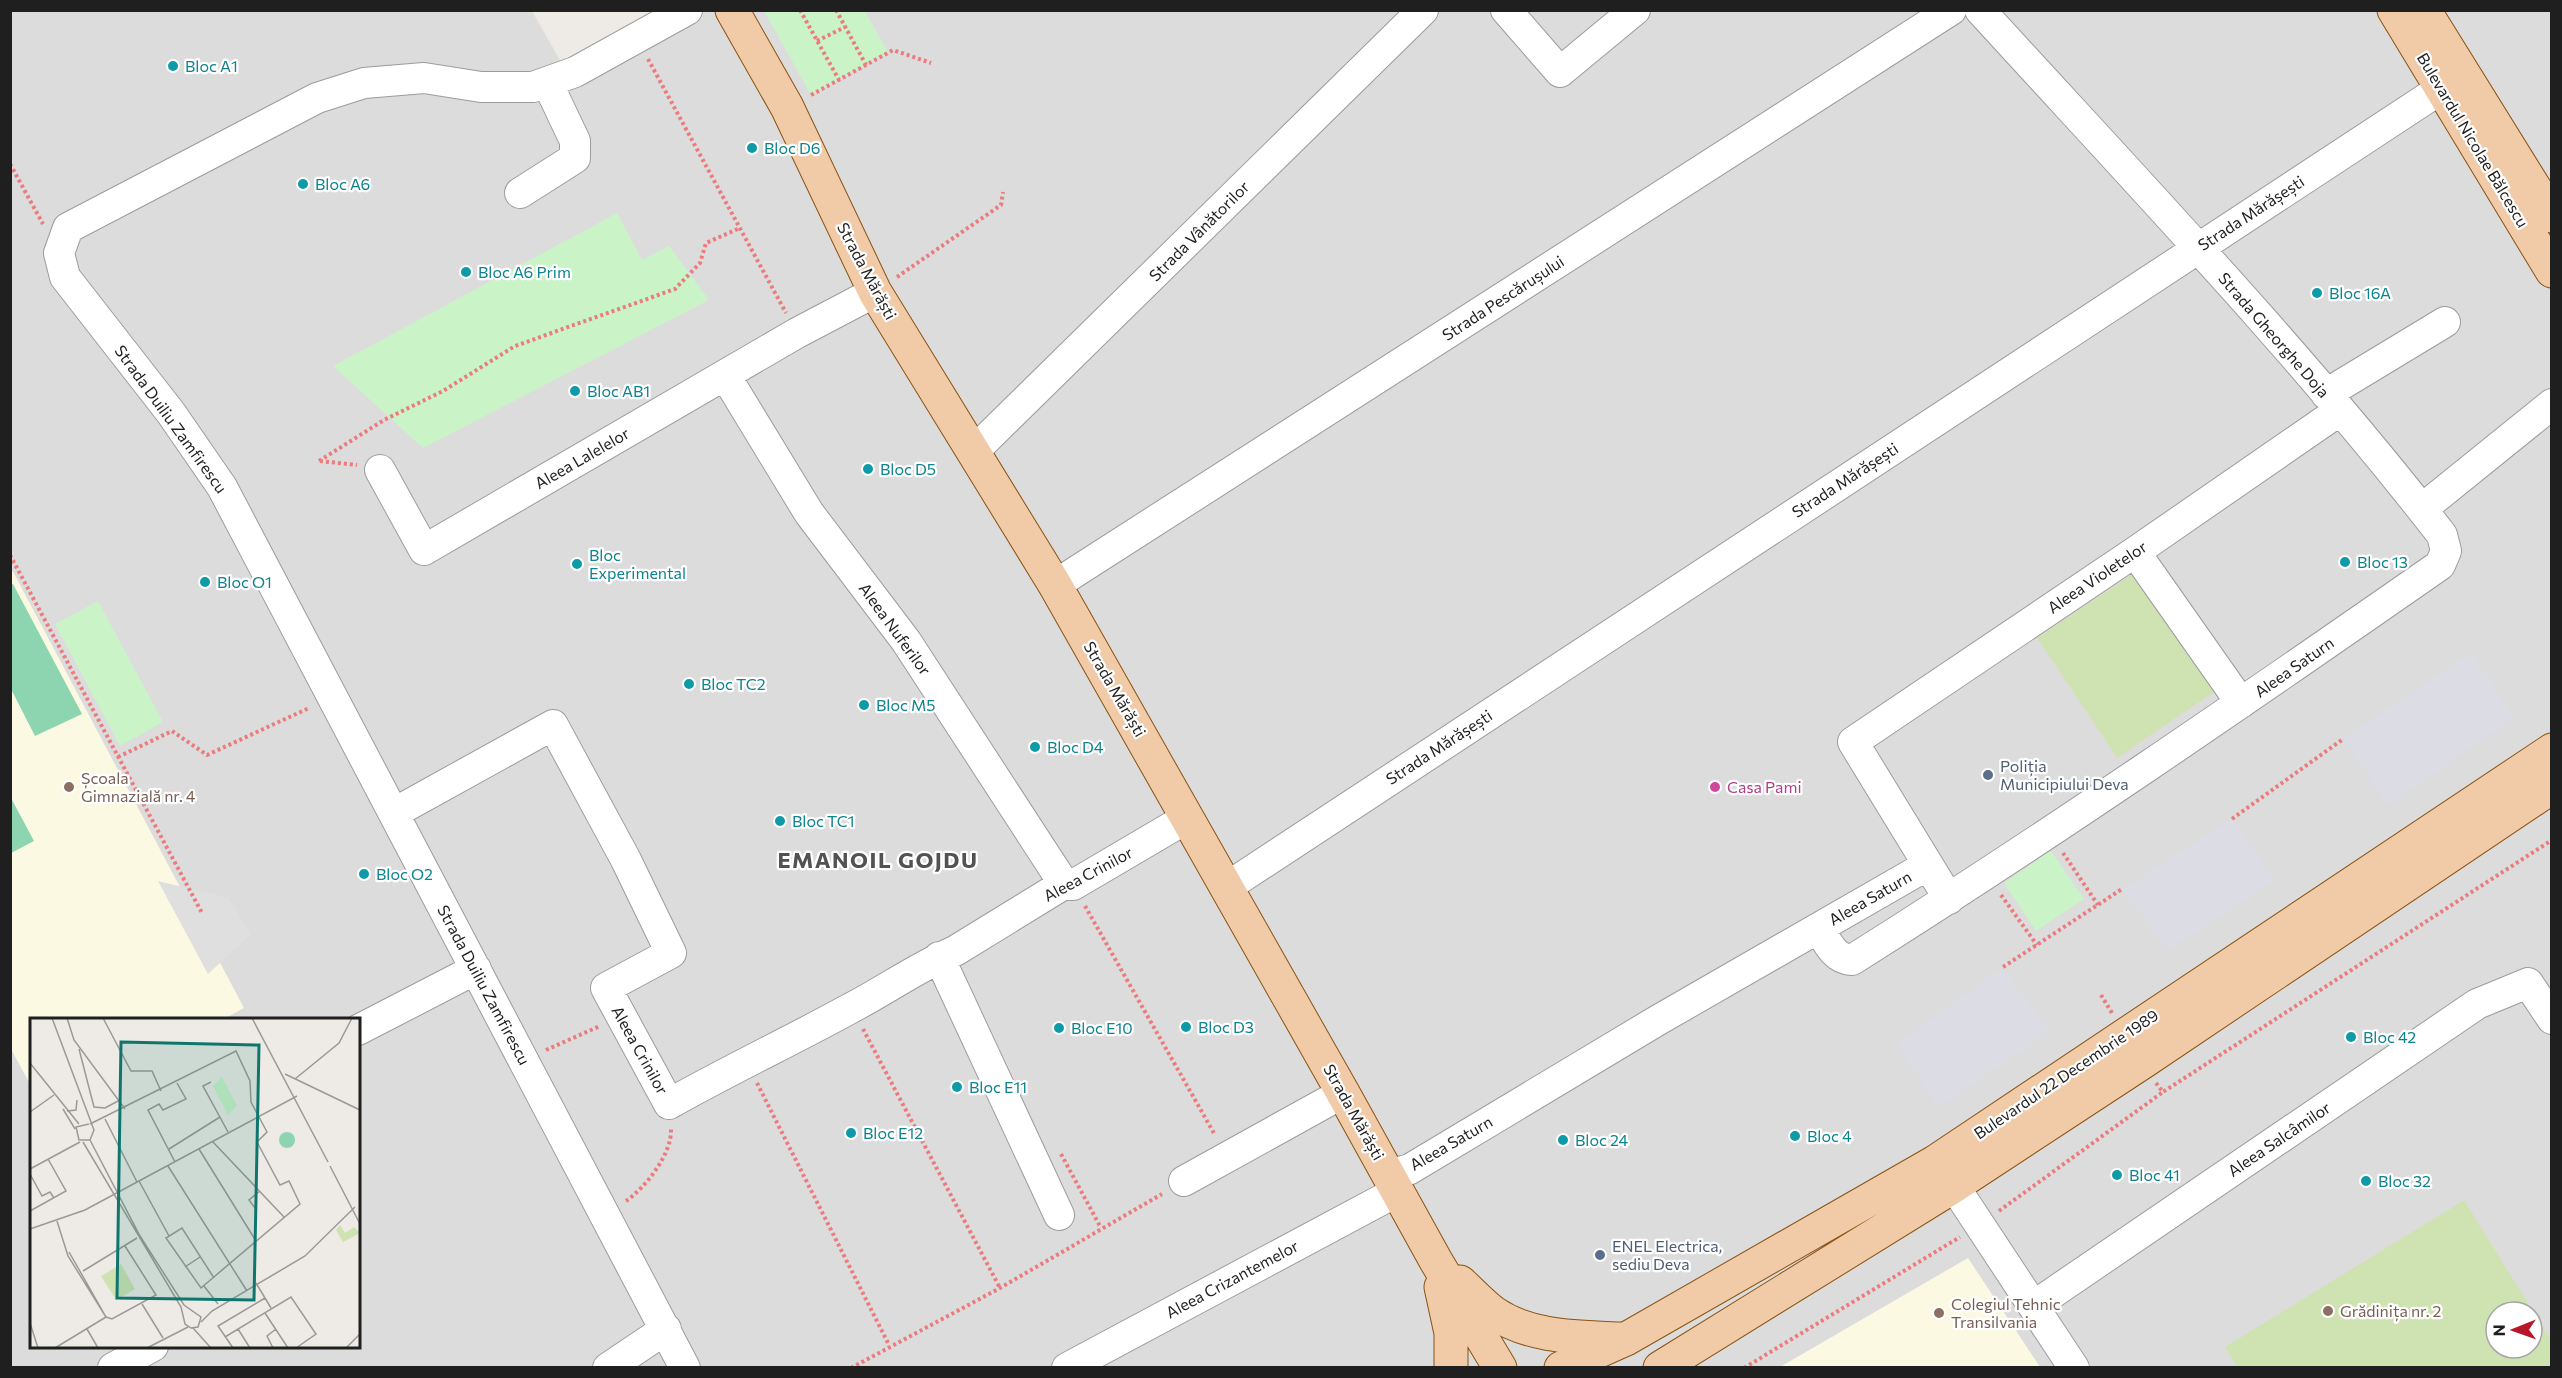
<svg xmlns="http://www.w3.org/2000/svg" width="2562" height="1378" font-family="Commissioner,sans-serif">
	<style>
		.residential { fill: #dddcdc; fill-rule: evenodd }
		.education { fill: #fbf9e2 }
		.grass { fill: #cfe3b2; fill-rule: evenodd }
		.park { fill: #caf3c8 }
		.pitch { fill: #8dd5b1 }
		.parking { fill: #dfdfdf }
		.plaza { fill: #dbdce4 }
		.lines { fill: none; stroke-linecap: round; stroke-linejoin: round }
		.minor-casing { stroke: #9c9c9c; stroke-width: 32 }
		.major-casing { stroke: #895311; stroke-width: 35 }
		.path { stroke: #ea7c7d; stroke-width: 4; stroke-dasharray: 3 3; stroke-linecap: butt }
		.minor { stroke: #fff; stroke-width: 30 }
		.major { stroke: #f1caa8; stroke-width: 33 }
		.culture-dot { fill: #0f9aa8; stroke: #fff; stroke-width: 2 }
		.service-dot { fill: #5c6f8a; stroke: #fff; stroke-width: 2 }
		.education-dot { fill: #8d6e63; stroke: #fff; stroke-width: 2 }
		.hotel-dot { fill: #d1479c; stroke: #fff; stroke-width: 2 }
		.labels { text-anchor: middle; stroke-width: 4.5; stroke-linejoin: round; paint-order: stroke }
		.culture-label { font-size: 16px; fill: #0d838f; stroke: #fff; text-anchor: start }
		.street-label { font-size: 16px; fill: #1f1f1f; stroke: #fff }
		.service-label { font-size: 16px; fill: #4e5e75; stroke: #fff; text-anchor: start }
		.education-label { font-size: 16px; fill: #785e54; stroke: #fff; text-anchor: start }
		.hotel-label { font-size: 16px; fill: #b23c85; stroke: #fff; text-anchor: start }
		.district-label { font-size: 22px; font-weight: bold; letter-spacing: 1.5px; fill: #525252; stroke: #fff }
		.inset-road { fill: none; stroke: #9b9996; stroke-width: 1.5 }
		.view { fill: #0f766e; fill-opacity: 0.15; stroke: #0f766e; stroke-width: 3 }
		.inset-edge { fill: none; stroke: #1f1f1f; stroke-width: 3 }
	</style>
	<rect width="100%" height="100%" fill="#eeebe6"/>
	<path class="residential" d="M664 10 2551 11V1367H11L10 11H532L561 62ZM32 1020H358V1346H32ZM2496 1312H2532V1348H2496Z"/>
	<path class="education" d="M10 566 244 1008 224 1019 32 1020 31 1086 10 1047Z
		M1968 1258 2040 1367H1780Z"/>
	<path class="grass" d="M2140 569 2220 688 2117 758 2037 638Z
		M2464 1200 2551 1340V1367H2237L2225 1347ZM2496 1312H2532V1348H2496Z"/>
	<path class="park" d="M764 11H865L888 52 811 95Z
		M617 213 642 260 669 246 709 300 423 448 333 366Z
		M98 601 163 722 120 746 55 624Z
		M2051 851 2084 899 2036 931 2004 883Z"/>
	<path class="pitch" d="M13 584 82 714 35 736 11 689 10 585Z
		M11 798 34 841 11 853 10 799Z"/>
	<path class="parking" d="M158 881 229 898 251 934 208 974Z"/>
	<path class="plaza" d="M2471 653 2514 718 2387 805 2343 739Z
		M2232 819 2275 880 2168 950 2122 889Z
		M2003 967 2049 1031 1938 1108 1897 1044Z"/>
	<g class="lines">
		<defs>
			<path id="minor" d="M1506 10 1560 72 1635 10
				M520 193 575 158V141L547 82
				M725 375 809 513 906 641 1064 884
				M2326 394 2445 322
				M974 451 1423 10
				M380 470 424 550 797 333 875 292
				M2422 509 2552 404
				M2135 552 2241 703
				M1055 585 1951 10
				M394 813 553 725 626 860 671 953 606 988 669 1104C729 1070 791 1041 851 1008 886 990 919 966 955 951L1064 884 1073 885 1187 818
				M1227 887 2462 75
				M1949 899 1853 742 2135 552 2339 411
				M1819 928C1827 942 1834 959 1852 960 2052 834 2246 700 2440 565L2446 551 2442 535C2299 351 2137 182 1980 10
				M939 957 1059 1215
				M358 1030 476 969
				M1389 1175 1410 1169 1660 1019 1928 865
				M1184 1181 1343 1093
				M1954 1186 2074 1368
				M2035 1305 2477 1004 2528 983 2552 1019
				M113 1368 153 1346
				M608 1368 666 1329
				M685 1368 222 487 171 413 65 277 59 253 68 228 317 98 364 83 424 78 481 87H533L575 72 687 10
				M1067 1368 1398 1191"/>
			<path id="major" d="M732 10 787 107 875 292 1055 585 1343 1093 1436 1261 1500 1368
				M2394 10 2552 271
				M2424 10 2552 216
				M1460 1282C1471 1292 1482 1304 1494 1313 1531 1338 1578 1337 1620 1339
				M1441 1287 1451 1333V1368
				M1561 1368 1626 1339 1935 1162 2552 750
				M1660 1368 1954 1186 2143 1062 2552 787"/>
		</defs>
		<use href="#minor" class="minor-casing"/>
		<use href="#major" class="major-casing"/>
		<path class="path" d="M800 10 839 80
			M836 10 866 65 893 50 931 63
			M817 41 845 27
			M648 59 786 313
			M811 95 866 65
			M10 164 43 224
			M897 277 1001 205 1003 192
			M319 461 384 420 443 391 515 346 675 289 700 263 706 243 740 228
			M320 461 357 465
			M10 555 202 913
			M118 757 172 731 207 755 309 708
			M2232 819 2343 739
			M2063 853 2098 905
			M2001 895 2037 945
			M1085 906 1215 1135
			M2003 967 2122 889
			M2101 995 2112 1013
			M863 1029 1000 1288
			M546 1050 600 1026
			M757 1083 889 1345
			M2156 1083 2163 1092 2552 840
			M1061 1154 1101 1228
			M626 1201C646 1187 672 1154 671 1129
			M1999 1211 2163 1092
			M851 1368 1000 1288 1162 1194
			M1744 1368 1960 1237"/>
		<use href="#minor" class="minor"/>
		<use href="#major" class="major"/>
	</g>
	<g class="culture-dot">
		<circle cx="173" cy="66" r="6"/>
		<circle cx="752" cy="148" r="6"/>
		<circle cx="303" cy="184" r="6"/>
		<circle cx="466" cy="272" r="6"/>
		<circle cx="2317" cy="293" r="6"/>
		<circle cx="575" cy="391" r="6"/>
		<circle cx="868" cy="469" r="6"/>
		<circle cx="2345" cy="562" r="6"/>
		<circle cx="577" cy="564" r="6"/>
		<circle cx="205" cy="582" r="6"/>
		<circle cx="689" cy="684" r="6"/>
		<circle cx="864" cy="705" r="6"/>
		<circle cx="1035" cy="747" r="6"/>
		<circle cx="780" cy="821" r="6"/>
		<circle cx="364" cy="874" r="6"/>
		<circle cx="1186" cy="1027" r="6"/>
		<circle cx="1059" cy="1028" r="6"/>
		<circle cx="2351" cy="1037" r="6"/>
		<circle cx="957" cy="1087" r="6"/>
		<circle cx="851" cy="1133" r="6"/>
		<circle cx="1795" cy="1136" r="6"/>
		<circle cx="1563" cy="1140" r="6"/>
		<circle cx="2117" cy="1175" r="6"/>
		<circle cx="2366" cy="1181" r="6"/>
	</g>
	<g class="service-dot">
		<circle cx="1988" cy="775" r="6"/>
		<circle cx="1600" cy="1255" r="6"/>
	</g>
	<g class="education-dot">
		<circle cx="69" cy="787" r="6"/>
		<circle cx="2328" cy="1311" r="6"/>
		<circle cx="1939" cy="1313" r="6"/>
	</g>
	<circle class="hotel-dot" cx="1715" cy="787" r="6"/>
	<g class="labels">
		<g class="culture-label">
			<text x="185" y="72">Bloc A1</text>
			<text x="764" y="154">Bloc D6</text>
			<text x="315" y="190">Bloc A6</text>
			<text x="478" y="278">Bloc A6 Prim</text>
			<text x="2329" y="299">Bloc 16A</text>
			<text x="587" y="397">Bloc AB1</text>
			<text x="880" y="475">Bloc D5</text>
			<text x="589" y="561">Bloc<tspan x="589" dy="18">Experimental</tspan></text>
			<text x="2357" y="568">Bloc 13</text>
			<text x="217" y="588">Bloc O1</text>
			<text x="701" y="690">Bloc TC2</text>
			<text x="876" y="711">Bloc M5</text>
			<text x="1047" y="753">Bloc D4</text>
			<text x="792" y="827">Bloc TC1</text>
			<text x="376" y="880">Bloc O2</text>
			<text x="1198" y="1033">Bloc D3</text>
			<text x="1071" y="1034">Bloc E10</text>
			<text x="2363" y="1043">Bloc 42</text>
			<text x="969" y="1093">Bloc E11</text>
			<text x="863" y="1139">Bloc E12</text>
			<text x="1807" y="1142">Bloc 4</text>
			<text x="1575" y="1146">Bloc 24</text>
			<text x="2129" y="1181">Bloc 41</text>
			<text x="2378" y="1187">Bloc 32</text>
		</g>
		<g class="street-label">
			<text transform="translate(2473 140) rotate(59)" y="6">Bulevardul Nicolae Bălcescu</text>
			<text transform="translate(2251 213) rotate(-33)" y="6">Strada Mărășești</text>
			<text transform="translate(1199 231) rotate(-45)" y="6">Strada Vânătorilor</text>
			<text transform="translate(867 271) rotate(62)" y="6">Strada Mărăști</text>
			<text transform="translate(1503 298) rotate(-33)" y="6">Strada Pescărușului</text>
			<text transform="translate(2274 335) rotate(49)" y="6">Strada Gheorghe Doja</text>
			<text transform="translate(171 419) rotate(54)" y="6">Strada Duiliu Zamfirescu</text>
			<text transform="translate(582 458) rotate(-30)" y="6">Aleea Lalelelor</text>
			<text transform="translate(1845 480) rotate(-33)" y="6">Strada Mărășești</text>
			<text transform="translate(2097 577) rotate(-34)" y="6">Aleea Violetelor</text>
			<text transform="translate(895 629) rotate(54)" y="6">Aleea Nuferilor</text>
			<text transform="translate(2294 667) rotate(-35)" y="6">Aleea Saturn</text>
			<text transform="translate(1115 689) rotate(60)" y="6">Strada Mărăști</text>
			<text transform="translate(1439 747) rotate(-33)" y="6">Strada Mărășești</text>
			<text transform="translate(1088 874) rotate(-28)" y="6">Aleea Crinilor</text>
			<text transform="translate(1870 898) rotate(-30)" y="6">Aleea Saturn</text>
			<text transform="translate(484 985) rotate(62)" y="6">Strada Duiliu Zamfirescu</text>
			<text transform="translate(640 1050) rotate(61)" y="6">Aleea Crinilor</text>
			<text transform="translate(2066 1074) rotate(-34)" y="6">Bulevardul 22 Decembrie 1989</text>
			<text transform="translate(1354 1112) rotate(61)" y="6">Strada Mărăști</text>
			<text transform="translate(2279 1139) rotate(-34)" y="6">Aleea Salcâmilor</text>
			<text transform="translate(1451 1143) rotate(-30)" y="6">Aleea Saturn</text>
			<text transform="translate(1232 1279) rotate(-28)" y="6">Aleea Crizantemelor</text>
		</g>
		<g class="service-label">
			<text x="2000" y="772">Poliția<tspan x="2000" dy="18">Municipiului Deva</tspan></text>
			<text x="1612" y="1252">ENEL Electrica,<tspan x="1612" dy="18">sediu Deva</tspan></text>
		</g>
		<g class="education-label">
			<text x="81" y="784">Școala<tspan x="81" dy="18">Gimnazială nr. 4</tspan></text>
			<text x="1951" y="1310">Colegiul Tehnic<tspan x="1951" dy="18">Transilvania</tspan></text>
			<text x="2340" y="1317">Grădinița nr. 2</text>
		</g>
		<g class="hotel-label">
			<text x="1727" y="793">Casa Pami</text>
		</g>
		<g class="district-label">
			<text x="878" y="868">EMANOIL GOJDU</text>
		</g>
	</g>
	<g transform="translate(30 1018)">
		<rect width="330" height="330" fill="#eeebe6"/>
		<path d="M310 207 315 215 324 209 330 215 313 224 306 212ZM91 246 105 271 86 282 71 258Z" fill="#cfe3b2"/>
		<path d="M192 59 207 88 198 97 183 68Z" fill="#caf3c8"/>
		<path d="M249 122a8 8 0 1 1 16 0a8 8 0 1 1-16 0Z" fill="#8dd5b1"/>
		<path class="inset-road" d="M22 0 64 112 60 122H49L46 109 59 106M37 0 44 22 95 91M73 0 101 53H122L131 73M222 0 298 144M49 31 64 89 75 90 90 82M0 45 49 106M255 56 330 92M265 61 309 25 322 0M181 64 173 68 198 114M33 91 45 111M37 93 46 92 47 82M0 94 24 77M75 101 107 164M60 106 206 33 220 63 221 84 237 114 227 124 250 167 259 163 270 186 185 258 171 270 136 220 152 210 184 260M53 124 151 289 155 306 161 310 168 309 171 299 154 287 110 218 60 122M183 124 254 199M139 131 190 99M169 131 226 223M145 144 118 92 129 86 133 92 156 81 147 65M138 148 217 273M300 148 330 206M0 151 50 124M0 156 12 178 20 174 24 180M109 163 139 218M225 190 219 182 230 173M0 193 36 173 18 141M27 203 38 238 76 299M0 211 55 192 267 78M39 234 76 299M155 249 170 239M53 253 107 220M226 265 241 290M174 268 188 286M112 286 133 320M235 295 258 330M76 299 82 301 126 277 95 228M171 304 182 293 275 238 325 189M0 305 8 330M163 310 181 330M57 311 68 330M208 311 220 330M195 319 261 279 286 316 266 330M25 330 76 299M117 330 158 309M203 330 188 308 235 280M243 330 237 318 246 311M316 330 330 316"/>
		<path class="view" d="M91 24 229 27 224 282 87 280Z"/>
		<rect width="330" height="330" class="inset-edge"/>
	</g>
	<rect width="2562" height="1378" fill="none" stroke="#1f1f1f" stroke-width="24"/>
	<g transform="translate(2514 1330) rotate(269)"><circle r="28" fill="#ffffff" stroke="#a5a5a5" stroke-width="1.5"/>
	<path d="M0-4.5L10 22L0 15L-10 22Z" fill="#b71729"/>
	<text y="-9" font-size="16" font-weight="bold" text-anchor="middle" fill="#1f1f1f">N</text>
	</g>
</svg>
